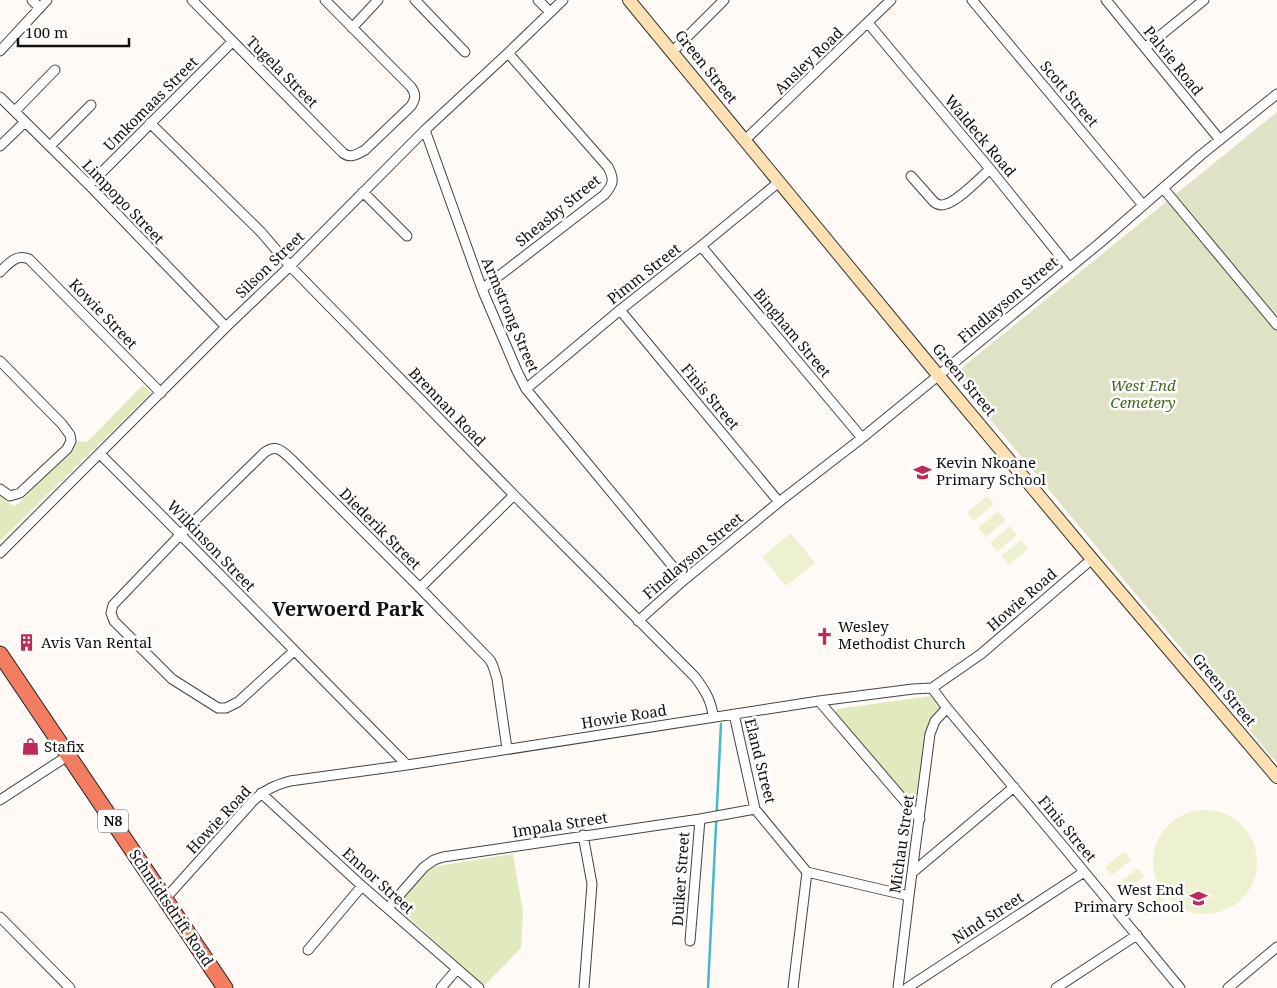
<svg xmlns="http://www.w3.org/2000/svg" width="1277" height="988" font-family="'Noto Serif',serif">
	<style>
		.green { fill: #e0eabe }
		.cemetery { fill: #e0e2c5 }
		.pitch { fill: #eef1d0 }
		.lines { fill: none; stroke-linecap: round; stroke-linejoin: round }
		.stream { stroke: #42b9cc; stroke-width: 2.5 }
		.street-casing { stroke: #444; stroke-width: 11 }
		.secondary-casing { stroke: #333; stroke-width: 14 }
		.highway-casing { stroke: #222; stroke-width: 17 }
		.street { stroke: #fff; stroke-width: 9 }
		.secondary { stroke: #fde1b2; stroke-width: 12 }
		.highway { stroke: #f27d60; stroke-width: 15 }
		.labels { text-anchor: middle; stroke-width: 5; stroke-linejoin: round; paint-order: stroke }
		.shield { fill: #fff; stroke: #585858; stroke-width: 1 }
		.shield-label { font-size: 14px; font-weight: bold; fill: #111 }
		.street-label { font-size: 15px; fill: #111; stroke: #fff }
		.park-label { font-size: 15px; font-style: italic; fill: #436921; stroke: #fff }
		.poi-label { font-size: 15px; fill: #111; stroke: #fff; text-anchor: start }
		.district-label { font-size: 20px; font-weight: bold; fill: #111; stroke: #fff }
	</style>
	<rect width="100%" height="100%" fill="#fffaf5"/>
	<path class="green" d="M143 385 151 393 0 541V496L13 506 18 504 79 441 87 442Z
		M931 696 940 707 941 712 935 718 918 811 834 714 837 709Z
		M513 854 523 912 521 948 484 986 394 904 430 867Z"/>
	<path class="cemetery" d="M1277 112V763L953 375Z"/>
	<path class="pitch" d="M987 496 994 504 974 521 967 512Z
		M998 511 1006 520 986 537 978 528Z
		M1010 526 1017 535 997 552 990 543Z
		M791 533 815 563 786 586 762 557Z
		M1021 540 1029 549 1009 565 1001 556Z
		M1153 862a52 52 0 1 1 104 0a52 52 0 1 1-104 0Z
		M1125 851 1131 860 1112 875 1105 867Z
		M1138 868 1145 876 1125 891 1119 883Z
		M1159 892 1165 900 1146 916 1139 907Z"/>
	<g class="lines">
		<path class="stream" d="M708 988 721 724"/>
		<defs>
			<path id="street" d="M32 0 40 8
				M192 0 343 153C351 159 357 154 365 150L411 106C416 98 416 94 411 87L325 0
				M415 0 465 52
				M538 0 550 12
				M972 0 1143 205
				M1106 0 1220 140
				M868 23 990 169 1069 267
				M352 28 378 0
				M1145 48 1204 0
				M0 51 47 0
				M672 52 724 0
				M0 97 89 185 226 327
				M15 111 55 70
				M150 123 261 232 290 266 514 495 695 677C704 689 712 701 713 717
				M425 130 482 289 517 371 526 389 684 580
				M745 140 891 0
				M0 146 25 122
				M50 146 91 105
				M911 176 934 202C938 205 941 206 946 204 959 200 979 179 990 169
				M89 185 232 42
				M1163 188 1277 325
				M363 192 407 236
				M701 246 862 438
				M0 272C9 263 16 254 29 259L161 393
				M482 289 604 195C613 185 615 180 608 167L508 53
				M620 310 779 502
				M0 361 62 424 70 435 71 441 67 449 20 493 10 496 0 489
				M526 389 620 310 701 246 779 182
				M100 454C203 556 304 661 407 765
				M0 553 226 327 290 266 425 130 508 53 563 0
				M420 588 514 495
				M638 621 684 580 779 502 862 438 939 375 1101 242 1201 155 1277 94
				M294 651 238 702 226 708H218L172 679 114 621 111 613 113 605 181 534 265 452C277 444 282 451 292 460L420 588 490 660 493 666 497 679 507 749
				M932 688 947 708 1058 840 1180 988
				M819 701 920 819
				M734 714 755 809 807 872 909 896
				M261 793 362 886 479 988
				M0 800 69 755
				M583 835 592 884 584 988
				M913 872 1014 787
				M165 899 253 801C264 790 275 785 290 781L407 765 819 701 913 689 932 688 981 654 1092 559
				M388 908 424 867 434 860 443 857 700 819 755 809
				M0 917 70 988
				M690 941 700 819
				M308 950 362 886
				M441 988 457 969
				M793 988 807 872
				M898 988 909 896 930 734 935 721 947 708
				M907 988 1084 872
				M1056 988 1137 935
				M1228 988 1277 947"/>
			<path id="secondary" d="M629 0 933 369 1092 559 1277 777"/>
			<path id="highway" d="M0 654 225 988"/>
		</defs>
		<use href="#street" class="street-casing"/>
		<use href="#secondary" class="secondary-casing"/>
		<use href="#highway" class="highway-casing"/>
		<use href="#street" class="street"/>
		<use href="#secondary" class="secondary"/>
		<use href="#highway" class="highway"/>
	</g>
	<defs>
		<symbol id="school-bare" viewBox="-9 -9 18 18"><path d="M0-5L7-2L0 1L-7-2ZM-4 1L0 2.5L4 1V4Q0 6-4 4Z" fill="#c02a58" stroke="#fff" stroke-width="2.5" paint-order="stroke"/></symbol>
		<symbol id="church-bare" viewBox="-9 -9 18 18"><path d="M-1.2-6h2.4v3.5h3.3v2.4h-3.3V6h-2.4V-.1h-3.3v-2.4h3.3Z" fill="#c02a58" stroke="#fff" stroke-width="2.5" paint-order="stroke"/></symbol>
		<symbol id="building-bare" viewBox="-9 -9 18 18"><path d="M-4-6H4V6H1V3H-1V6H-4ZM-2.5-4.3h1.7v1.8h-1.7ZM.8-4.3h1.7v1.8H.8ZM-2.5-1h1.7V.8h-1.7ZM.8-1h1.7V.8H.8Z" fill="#c02a58" stroke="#fff" stroke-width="2.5" paint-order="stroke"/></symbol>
		<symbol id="shop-bare" viewBox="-9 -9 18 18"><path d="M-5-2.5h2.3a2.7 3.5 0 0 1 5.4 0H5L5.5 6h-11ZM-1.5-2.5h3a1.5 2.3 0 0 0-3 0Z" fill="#c02a58" stroke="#fff" stroke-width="2.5" paint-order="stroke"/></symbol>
	</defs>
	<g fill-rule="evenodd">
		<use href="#school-bare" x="910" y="460" width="25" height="25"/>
		<use href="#church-bare" x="812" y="624" width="25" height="25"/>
		<use href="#building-bare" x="14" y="630" width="25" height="25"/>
		<use href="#shop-bare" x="18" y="734" width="25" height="25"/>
		<use href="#school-bare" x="1186" y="886" width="25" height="25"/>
	</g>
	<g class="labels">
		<rect class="shield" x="98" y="809.5" width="30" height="23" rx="4"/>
		<g class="shield-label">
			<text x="113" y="826">N8</text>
		</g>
		<g class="street-label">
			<text transform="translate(809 61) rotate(-44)" y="5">Ansley Road</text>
			<text transform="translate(1173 61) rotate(51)" y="5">Palvie Road</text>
			<text transform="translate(706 67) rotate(51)" y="5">Green Street</text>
			<text transform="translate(282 72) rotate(45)" y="5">Tugela Street</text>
			<text transform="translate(1069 94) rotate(50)" y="5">Scott Street</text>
			<text transform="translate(151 104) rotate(-45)" y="5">Umkomaas Street</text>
			<text transform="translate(980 136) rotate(50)" y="5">Waldeck Road</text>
			<text transform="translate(123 202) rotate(46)" y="5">Limpopo Street</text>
			<text transform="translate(558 211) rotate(-39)" y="5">Sheasby Street</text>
			<text transform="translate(270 265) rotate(-44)" y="5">Silson Street</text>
			<text transform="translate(644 274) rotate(-38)" y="5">Pimm Street</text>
			<text transform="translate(1008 300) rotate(-40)" y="5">Findlayson Street</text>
			<text transform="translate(103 314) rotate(46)" y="5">Kowie Street</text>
			<text transform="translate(510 315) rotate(67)" y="5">Armstrong Street</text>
			<text transform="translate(792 333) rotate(50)" y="5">Bingham Street</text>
			<text transform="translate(964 380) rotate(50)" y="5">Green Street</text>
			<text transform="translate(710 397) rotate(50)" y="5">Finis Street</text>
			<text transform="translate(447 407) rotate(46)" y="5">Brennan Road</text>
			<text transform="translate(380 529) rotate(45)" y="5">Diederik Street</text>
			<text transform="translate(211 546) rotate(46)" y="5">Wilkinson Street</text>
			<text transform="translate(693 556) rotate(-40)" y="5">Findlayson Street</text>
			<text transform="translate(1022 600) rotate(-41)" y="5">Howie Road</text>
			<text transform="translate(1224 690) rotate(50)" y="5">Green Street</text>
			<text transform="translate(624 717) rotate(-9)" y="5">Howie Road</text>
			<text transform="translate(760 761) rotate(76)" y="5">Eland Street</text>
			<text transform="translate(219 820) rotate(-47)" y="5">Howie Road</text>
			<text transform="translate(560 825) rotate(-9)" y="5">Impala Street</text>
			<text transform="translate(1067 829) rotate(50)" y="5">Finis Street</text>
			<text transform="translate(902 844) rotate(-82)" y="5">Michau Street</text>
			<text transform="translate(681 879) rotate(-86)" y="5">Duiker Street</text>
			<text transform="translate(378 881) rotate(42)" y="5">Ennor Street</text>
			<text transform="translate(171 908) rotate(56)" y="5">Schmidtsdrift Road</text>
			<text transform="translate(988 918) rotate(-33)" y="5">Nind Street</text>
		</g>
		<g class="park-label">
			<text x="1143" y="391">West End<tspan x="1143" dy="17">Cemetery</tspan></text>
		</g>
		<g class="poi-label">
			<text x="936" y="468">Kevin Nkoane<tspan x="936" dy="17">Primary School</tspan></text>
			<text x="838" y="632">Wesley<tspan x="838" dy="17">Methodist Church</tspan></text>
			<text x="41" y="648">Avis Van Rental</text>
			<text x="44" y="752">Stafix</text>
			<text x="1184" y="895" text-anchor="end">West End<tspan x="1184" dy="17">Primary School</tspan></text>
		</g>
		<g class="district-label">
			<text x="348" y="616">Verwoerd Park</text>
		</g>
	</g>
	<path d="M18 38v8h111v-8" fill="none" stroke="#111111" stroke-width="2.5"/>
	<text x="25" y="38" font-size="15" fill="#111111" stroke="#ffffff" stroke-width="4" paint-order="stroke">100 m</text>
</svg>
